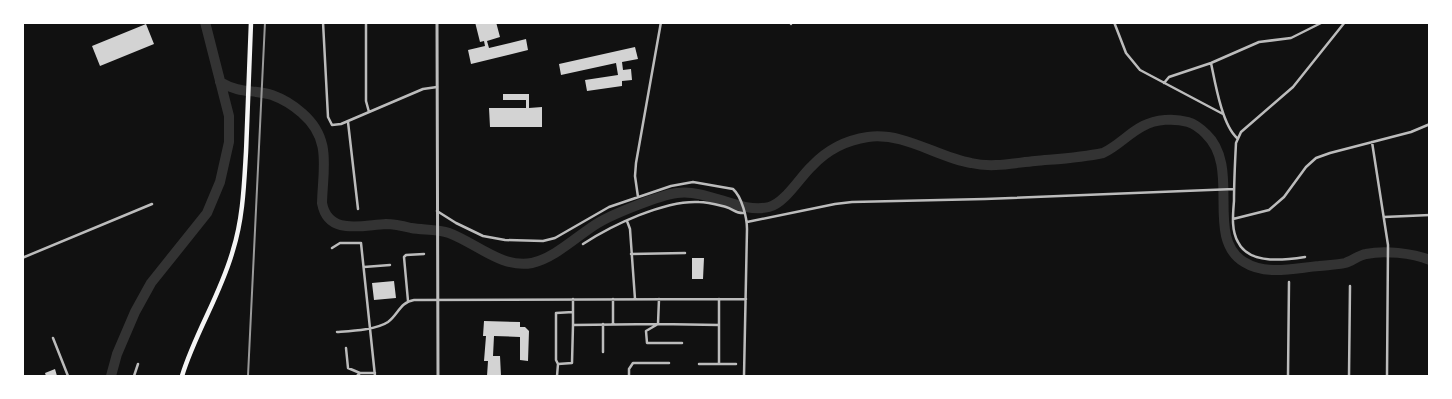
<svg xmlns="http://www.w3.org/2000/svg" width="1452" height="399" font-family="'Varela Round',sans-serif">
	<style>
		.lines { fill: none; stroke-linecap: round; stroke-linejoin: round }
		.river { stroke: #333; stroke-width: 10 }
		.building { fill: #d3d3d3 }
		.minor { stroke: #bcbcbc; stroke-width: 2.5 }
		.tertiary { stroke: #bcbcbc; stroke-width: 3 }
		.primary { stroke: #f5f5f5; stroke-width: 4.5 }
		.rail { stroke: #9a9a9a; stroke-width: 2 }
	</style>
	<rect width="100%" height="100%" fill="#111"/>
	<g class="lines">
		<path class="river" d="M220 82C241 94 252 89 272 95 283 99 293 105 302 113 332 139 323 167 322 203 328 236 362 225 386 224 394 224 403 226 411 228 423 230 438 229 449 233 476 243 502 269 532 263 555 258 578 235 598 223 613 214 660 195 677 193 709 189 740 214 769 207 785 203 800 177 812 166 827 150 847 140 868 137 904 132 937 157 971 163 992 168 1014 163 1035 161 1057 159 1080 158 1103 153 1118 146 1129 133 1143 126 1156 119 1174 118 1188 122 1195 124 1201 129 1206 134 1242 168 1204 238 1244 262 1266 276 1295 268 1319 266 1327 265 1337 265 1345 263 1352 261 1359 255 1366 254 1384 250 1412 253 1430 260
			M111 376 117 354 135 312 151 283 207 213 220 182 229 142V116L205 22"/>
	</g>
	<path class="building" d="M475 22H496L500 37 487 41 489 48 526 39 528 50 471 64 468 50 485 46 484 41 480 42Z
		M146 24 154 44 100 66 92 46Z
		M635 47 638 59 622 62 623 70 631 69 632 80 622 81V86L587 91 585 80 618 75 616 63 561 75 559 64Z
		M503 94H529V108L542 107V127H490L489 108H526V100H503Z
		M692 258H704L703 279H692Z
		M394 281 396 298 374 300 372 283Z
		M484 321 520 322V327H525L529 331 528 361 520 360V337L494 336 493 356H500L501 376H487L488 361H484L486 336H483Z
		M55 369 57 376H46L45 373Z"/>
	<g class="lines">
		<path class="minor" d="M323 22 328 117 332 125 341 124 423 89 437 87
			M366 22V101L369 112
			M1114 22 1126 53 1140 70 1223 114
			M791 24V22
			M1211 63C1215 82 1222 125 1237 138
			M1164 83 1169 77 1211 63 1259 42 1291 38 1323 22
			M348 122 358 209
			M1372 142 1388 245 1387 376
			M638 197 635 176 636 163 661 22
			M437 211 456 223 483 236 505 240 543 241 555 238 609 207 671 186 693 182 733 189C742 197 747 218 747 229L744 376
			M1384 217 1430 215
			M1233 219 1269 210 1284 197 1306 167 1316 158 1330 153 1411 132 1430 124
			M627 221 630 229 635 299
			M747 222 835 204 852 202 985 199 1234 189
			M583 244C612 225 665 200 699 202 708 202 718 205 726 207 733 209 737 214 744 213
			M332 248 340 243H361L375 376
			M631 254 685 253
			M1305 257C1285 260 1249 265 1238 242 1231 230 1233 214 1234 201 1234 182 1235 162 1236 143L1241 132 1293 87 1345 22
			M22 258 152 204
			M364 267 390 265
			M573 299V325L658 324 659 299
			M613 299V324
			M408 301 404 257 406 255 424 254
			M337 332C351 331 376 330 388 322 398 315 400 302 414 300L746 299
			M53 338 68 376
			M682 343H647L646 331 658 324 719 325
			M346 348 348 368 360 373
			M603 352V324
			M558 364 556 360V313L573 312
			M699 364H719V299
			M719 364H736
			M134 376 138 364
			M357 376 360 373H375
			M557 376 558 364 572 363 573 325
			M629 376V369L633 363H669
			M1288 376 1289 282
			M1349 376 1350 286"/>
		<path class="tertiary" d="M437 22 438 376"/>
		<path class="primary" d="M182 376C195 333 221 294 233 250 243 218 244 185 246 152 248 109 249 66 251 22"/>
		<path class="rail" d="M248 376 265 22"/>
	</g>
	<rect width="1452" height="399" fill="none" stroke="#ffffff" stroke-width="48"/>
</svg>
